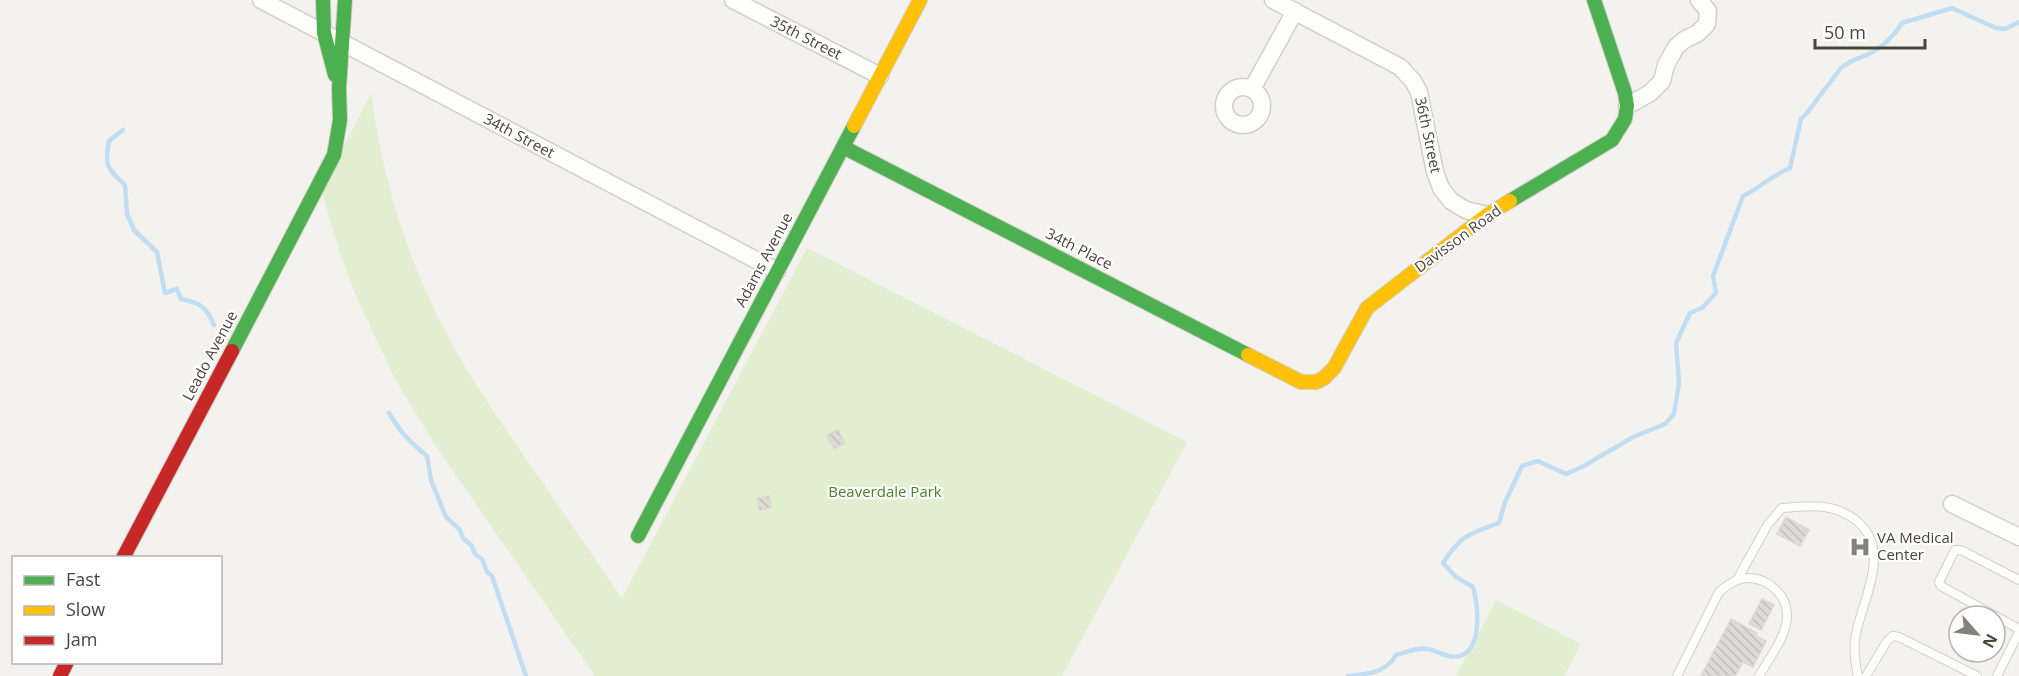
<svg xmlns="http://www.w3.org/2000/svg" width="2019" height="676" font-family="'Open Sans',sans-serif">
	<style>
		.park { fill: #e1eecf }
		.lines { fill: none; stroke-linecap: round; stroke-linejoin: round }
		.stream { stroke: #c0ddf1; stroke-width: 4.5 }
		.building { fill: url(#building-back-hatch); stroke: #dcd9d4; stroke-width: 1.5 }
		.lane-casing { stroke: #d2d0cb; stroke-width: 10 }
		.street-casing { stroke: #d2d0cb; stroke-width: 19 }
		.fast-casing { stroke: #d3cfc5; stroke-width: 16 }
		.slow-casing { stroke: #d3cfc5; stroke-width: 16 }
		.jam-casing { stroke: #d3cfc5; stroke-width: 16 }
		.lane { stroke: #fdfdfc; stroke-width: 8 }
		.street { stroke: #fdfdfc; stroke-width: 16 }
		.fast { stroke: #4caf50; stroke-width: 14 }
		.slow { stroke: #ffc107; stroke-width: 14 }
		.jam { stroke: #c62828; stroke-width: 14 }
		.labels { text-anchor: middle; stroke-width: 4.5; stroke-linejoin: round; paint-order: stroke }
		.street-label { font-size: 15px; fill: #4b4439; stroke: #fff }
		.park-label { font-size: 15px; fill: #4a7f2a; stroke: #fff }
		.poi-label { font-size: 15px; fill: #4b4439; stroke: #fff; text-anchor: start }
	</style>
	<defs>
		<pattern id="building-back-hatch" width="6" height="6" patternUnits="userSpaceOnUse" patternTransform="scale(1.5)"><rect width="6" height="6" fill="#dedbd6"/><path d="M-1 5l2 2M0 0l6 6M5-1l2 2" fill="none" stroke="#c0bdb8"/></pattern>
	</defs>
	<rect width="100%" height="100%" fill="#f4f2ee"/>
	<path class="park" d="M371 94C383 180 408 264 450 340 473 383 501 423 529 463 560 508 591 553 622 598L807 248 1187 442 1062 676H595L437 448 395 379 356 296 339 250 321 189Z
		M1496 600 1581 644 1564 676H1456Z"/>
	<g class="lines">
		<path class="stream" d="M123 130 109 141C104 166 107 168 125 185L127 214 134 230 157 252 165 293 177 289 181 299C200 303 206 306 214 325
			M389 413C400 432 410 442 427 456L431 480 446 517 460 530 463 538 472 546 475 554 482 559 487 572 492 576 526 676
			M1348 676C1367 674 1386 673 1396 655 1406 652 1418 647 1428 649 1439 651 1447 659 1460 656 1483 649 1478 605 1473 587L1456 577 1443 563C1461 535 1469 534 1499 523L1505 502 1522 466 1538 461 1566 474 1584 466 1633 437 1665 424 1674 414 1679 383 1676 343 1690 313 1702 308 1716 293 1713 276 1743 196C1760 188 1772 175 1790 168L1801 119 1806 114 1841 68C1850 60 1860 58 1871 53 1884 46 1894 36 1902 23L1952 8 1996 28 2005 29 2019 22"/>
	</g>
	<path class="building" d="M838 430 845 443 834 449 827 435Z
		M769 496 771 508 759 510 757 498Z
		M1786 517 1809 530 1800 546 1777 534Z
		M1762 599 1774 605 1761 630 1749 624Z
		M1731 619 1757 633 1756 636 1766 641 1753 667 1743 662 1735 676H1701Z"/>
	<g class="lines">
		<defs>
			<path id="lane" d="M1737 580 1768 524 1782 508C1810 506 1833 502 1857 521 1892 551 1863 598 1856 634 1853 648 1855 663 1858 676
				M2019 580 1961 550H1955L1939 582 1941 586 2019 629
				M1677 676 1719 592C1727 585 1737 578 1748 578 1769 578 1788 596 1787 617 1786 638 1769 658 1759 676
				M1866 676 1887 641 1893 636 1899 637 1977 676
				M1997 676 2019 632"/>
			<path id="street" d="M261 0 777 271
				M733 0 880 76
				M1273 0 1400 67 1413 81 1419 92 1435 172 1441 188 1451 201 1466 210 1487 215
				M1224 106a19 19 0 1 1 38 0a19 19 0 1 1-38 0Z
				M1252 89 1295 11
				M1627 106 1650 93 1662 81 1666 65 1676 47 1684 40 1698 33 1707 24 1708 11 1699 0
				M1952 504 2019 537"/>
			<path id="fast" d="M323 0 324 33 335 75
				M843 147 1248 355
				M1510 201 1612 140 1625 119 1627 106 1625 93 1594 0
				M232 351 334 155 340 120 339 88 345 0
				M638 536 854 126"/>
			<path id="slow" d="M854 126 920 0
				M1248 355 1301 382H1316L1324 378 1334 368 1367 308 1487 215 1510 201"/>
			<path id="jam" d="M123 558 232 351
				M60 676 67 662"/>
		</defs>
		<use href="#lane" class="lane-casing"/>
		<use href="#street" class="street-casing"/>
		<use href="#fast" class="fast-casing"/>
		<use href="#slow" class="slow-casing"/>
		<use href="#jam" class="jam-casing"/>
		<use href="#lane" class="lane"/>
		<use href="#street" class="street"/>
		<use href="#fast" class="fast"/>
		<use href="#slow" class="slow"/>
		<use href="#jam" class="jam"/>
	</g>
	<defs>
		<symbol id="hospital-bare" viewBox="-9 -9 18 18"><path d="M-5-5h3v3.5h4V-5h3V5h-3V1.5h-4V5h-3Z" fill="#868178" stroke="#fff" stroke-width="2.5" paint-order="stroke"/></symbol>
	</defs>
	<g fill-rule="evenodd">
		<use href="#hospital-bare" x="1845" y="532" width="30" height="30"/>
	</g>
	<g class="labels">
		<g class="street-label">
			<text transform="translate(806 38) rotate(27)" y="5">35th Street</text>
			<text transform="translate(1428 135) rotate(78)" y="5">36th Street</text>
			<text transform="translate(519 136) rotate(28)" y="5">34th Street</text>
			<text transform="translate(1458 239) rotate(-36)" y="5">Davisson Road</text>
			<text transform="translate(1079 249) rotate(27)" y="5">34th Place</text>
			<text transform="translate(764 260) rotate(-62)" y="5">Adams Avenue</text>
			<text transform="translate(210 356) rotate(-62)" y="5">Leado Avenue</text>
		</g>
		<g class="park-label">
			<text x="885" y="497">Beaverdale Park</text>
		</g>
		<g class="poi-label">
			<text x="1877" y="543">VA Medical<tspan x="1877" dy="17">Center</tspan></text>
		</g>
	</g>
	<rect x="12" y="556" width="210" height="108" fill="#ffffff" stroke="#b7b4b0" stroke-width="1.5"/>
	<rect x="24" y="576" width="30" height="9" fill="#4caf50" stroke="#b7b4b0" stroke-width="1.5"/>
	<text x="66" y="586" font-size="18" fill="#4b4439">Fast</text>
	<rect x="24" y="606" width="30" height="9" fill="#ffc107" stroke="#b7b4b0" stroke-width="1.5"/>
	<text x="66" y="616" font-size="18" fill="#4b4439">Slow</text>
	<rect x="24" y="636" width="30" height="9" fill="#c62828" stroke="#b7b4b0" stroke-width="1.5"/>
	<text x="66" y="646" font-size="18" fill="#4b4439">Jam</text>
	<g transform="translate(1977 634) rotate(118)"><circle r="28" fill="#ffffff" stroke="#b7b4b0" stroke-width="1.5"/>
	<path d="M0-4.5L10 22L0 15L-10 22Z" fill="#868178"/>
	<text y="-9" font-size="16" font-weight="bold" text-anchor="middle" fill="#4b4439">N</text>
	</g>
	<path d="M1815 39v9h110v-9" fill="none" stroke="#4b4439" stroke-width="3"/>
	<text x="1824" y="39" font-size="18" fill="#4b4439" stroke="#ffffff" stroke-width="4.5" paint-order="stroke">50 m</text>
</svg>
